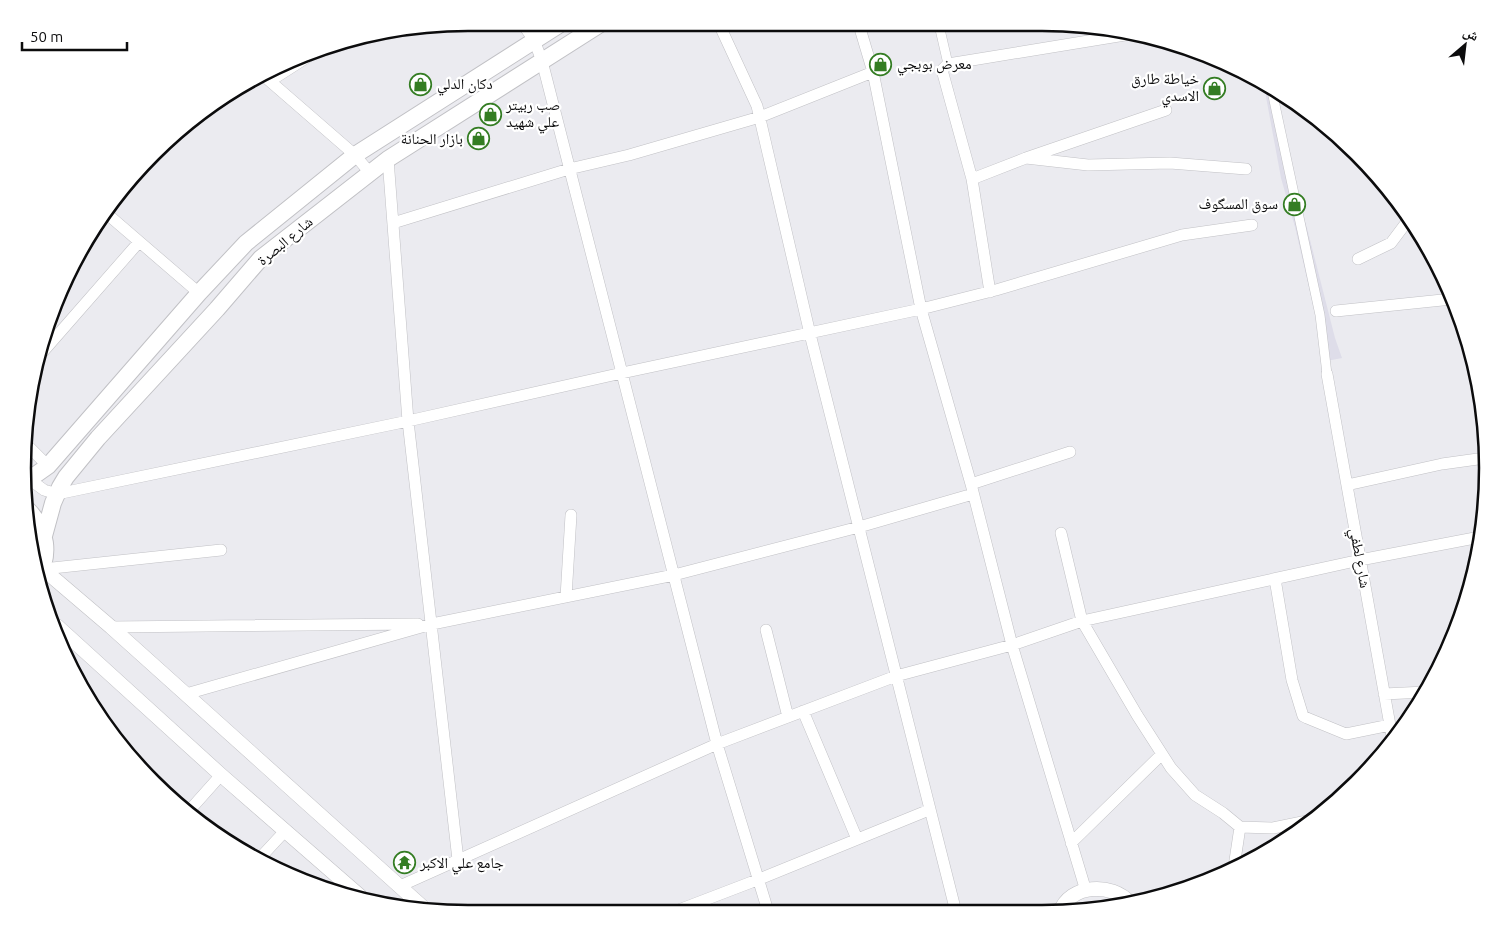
<svg xmlns="http://www.w3.org/2000/svg" width="1510" height="936" font-family="Ubuntu,'Noto Naskh Arabic',sans-serif">
	<style>
		.built { fill: #dedde9 }
		.lines { fill: none; stroke-linecap: round; stroke-linejoin: round }
		.pedestrian-casing { stroke: #c1c1c5; stroke-width: 10 }
		.minor-casing { stroke: #c1c1c5; stroke-width: 12 }
		.tertiary-casing { stroke: #c1c1c5; stroke-width: 15 }
		.secondary-casing { stroke: #c1c1c5; stroke-width: 18 }
		.pedestrian { stroke: #fff; stroke-width: 9 }
		.minor { stroke: #fff; stroke-width: 11 }
		.tertiary { stroke: #fff; stroke-width: 14 }
		.secondary { stroke: #fff; stroke-width: 16 }
		.labels { text-anchor: middle; stroke-width: 4.5; stroke-linejoin: round; paint-order: stroke }
		.poi-label { font-size: 15px; fill: #0c0c0d; stroke: #fff; text-anchor: start }
		.street-label { font-size: 15px; fill: #0c0c0d; stroke: #fff }
		.rim { fill: none; stroke: #0c0c0d; stroke-width: 2.5 }
	</style>
	<rect width="100%" height="100%" fill="#ebebf0"/>
	<path class="built" d="M1264 86 1276 93 1293 182 1307 228 1335 338 1342 358 1321 362 1320 335 1295 227 1281 178Z"/>
	<g class="lines">
		<defs>
			<path id="pedestrian" d="M939 25 948 64
				M1272 91 1320 315 1327 374"/>
			<path id="minor" d="M522 23 534 40 542 61 717 744 768 911
				M719 24 757 106 810 334 956 912
				M859 25 873 72 921 309 971 484 1012 645 1086 891
				M264 76 355 155 370 173
				M270 81 323 47
				M1026 158 1088 165 1170 163 1246 169
				M388 159 408 421 458 860
				M972 179 1026 158 1166 110
				M106 213 199 293
				M393 223 569 169 629 155 760 117 873 72
				M1358 259 1391 243 1409 219
				M990 292 972 179 942 70 948 64 1131 34
				M1336 311 1452 299
				M41 354 139 242
				M1327 374 1393 742
				M26 444 48 466
				M29 479 44 490 57 494 408 421 622 373 921 309 996 290 1182 235 1252 225
				M971 484 1070 452
				M1347 485 1442 464 1485 458
				M1061 533 1082 621 1137 715 1171 768 1195 795 1223 813 1240 827 1234 867
				M43 569 221 550
				M1275 579 1292 680 1303 716 1307 718 1346 734 1390 725
				M566 597 571 515
				M111 627 418 624
				M766 630 788 717
				M186 694 432 624 674 575 859 527 973 494
				M1384 694 1425 692
				M803 711 857 839
				M188 812 221 775
				M1240 827 1273 828 1312 820
				M1071 843 1162 754
				M260 858 285 831
				M400 886 717 744 896 676 1012 645 1082 621 1360 560 1480 537
				M337 890 344 882
				M676 911 757 880 929 810"/>
			<path id="tertiary" d="M43 569 111 627 426 910
				M57 626 221 775 360 896
				M1060 912C1070 884 1112 882 1130 903"/>
			<path id="secondary" d="M24 483 48 466 199 293 246 243 355 155 562 23
				M28 510C47 529 51 555 37 578
				M44 536 53 503 60 487 66 477 98 438 217 309 261 258 388 159 602 23"/>
		</defs>
		<use href="#pedestrian" class="pedestrian-casing"/>
		<use href="#minor" class="minor-casing"/>
		<use href="#tertiary" class="tertiary-casing"/>
		<use href="#secondary" class="secondary-casing"/>
		<use href="#pedestrian" class="pedestrian"/>
		<use href="#minor" class="minor"/>
		<use href="#tertiary" class="tertiary"/>
		<use href="#secondary" class="secondary"/>
	</g>
	<defs>
		<symbol id="shop-ring" viewBox="-11 -11 22 22"><circle r="9.5" fill="#fff" stroke="#347d23" stroke-width="1.5"/><path d="M-5-2.5h2.3a2.7 3.5 0 0 1 5.4 0H5L5.5 6h-11ZM-1.5-2.5h3a1.5 2.3 0 0 0-3 0Z" fill="#347d23"/></symbol>
		<symbol id="temple-ring" viewBox="-11 -11 22 22"><circle r="9.5" fill="#fff" stroke="#347d23" stroke-width="1.5"/><path d="M0-6L5-2H3V0L6.5 2.5H4V6H1.5V3h-3V6H-4V2.5H-6.5L-3 0V-2H-5Z" fill="#347d23"/></symbol>
	</defs>
	<g fill-rule="evenodd">
		<use href="#shop-ring" x="868" y="52" width="25" height="25"/>
		<use href="#shop-ring" x="408" y="72" width="25" height="25"/>
		<use href="#shop-ring" x="1202" y="76" width="25" height="25"/>
		<use href="#shop-ring" x="478" y="102" width="25" height="25"/>
		<use href="#shop-ring" x="466" y="126" width="25" height="25"/>
		<use href="#shop-ring" x="1282" y="192" width="25" height="25"/>
		<use href="#temple-ring" x="392" y="850" width="25" height="25"/>
	</g>
	<g class="labels">
		<g class="poi-label">
			<text x="897" y="69">معرض بوبجي</text>
			<text x="1199" y="84" text-anchor="end">خياطة طارق<tspan x="1199" dy="17">الاسدي</tspan></text>
			<text x="437" y="89">دكان الدلي</text>
			<text x="506" y="110">صب ربيتر<tspan x="506" dy="17">علي شهيد</tspan></text>
			<text x="463" y="144" text-anchor="end">بازار الحنانة</text>
			<text x="1278" y="209" text-anchor="end">سوق المسگوف</text>
			<text x="420" y="868">جامع علي الاكبر</text>
		</g>
		<g class="street-label">
			<text transform="translate(285 241) rotate(-40)" y="5">شارع البصرة</text>
			<text transform="translate(1360 558) rotate(80)" y="5">شارع لطفي</text>
		</g>
	</g>
	<path d="M0 0H1510V936H0ZM468 31H1042A437 437 0 0 1 1479 468V468A437 437 0 0 1 1042 905H468A437 437 0 0 1 31 468V468A437 437 0 0 1 468 31Z" fill="#fff" fill-rule="evenodd"/>
	<path class="rim" d="M468 31H1042A437 437 0 0 1 1479 468V468A437 437 0 0 1 1042 905H468A437 437 0 0 1 31 468V468A437 437 0 0 1 468 31Z"/>
	<g transform="translate(1465 45) rotate(28)" stroke="#ffffff" stroke-width="4" paint-order="stroke">
	<path d="M0-4L9 19L0 12L-9 19Z" fill="#0c0c0d"/>
	<text y="-8" font-size="14" font-weight="bold" text-anchor="middle" fill="#0c0c0d">ش</text>
	</g>
	<path d="M22 42v8h105v-8" fill="none" stroke="#0c0c0d" stroke-width="2.5"/>
	<text x="30" y="42" font-size="15" fill="#0c0c0d" stroke="#ffffff" stroke-width="4" paint-order="stroke">50 m</text>
</svg>
